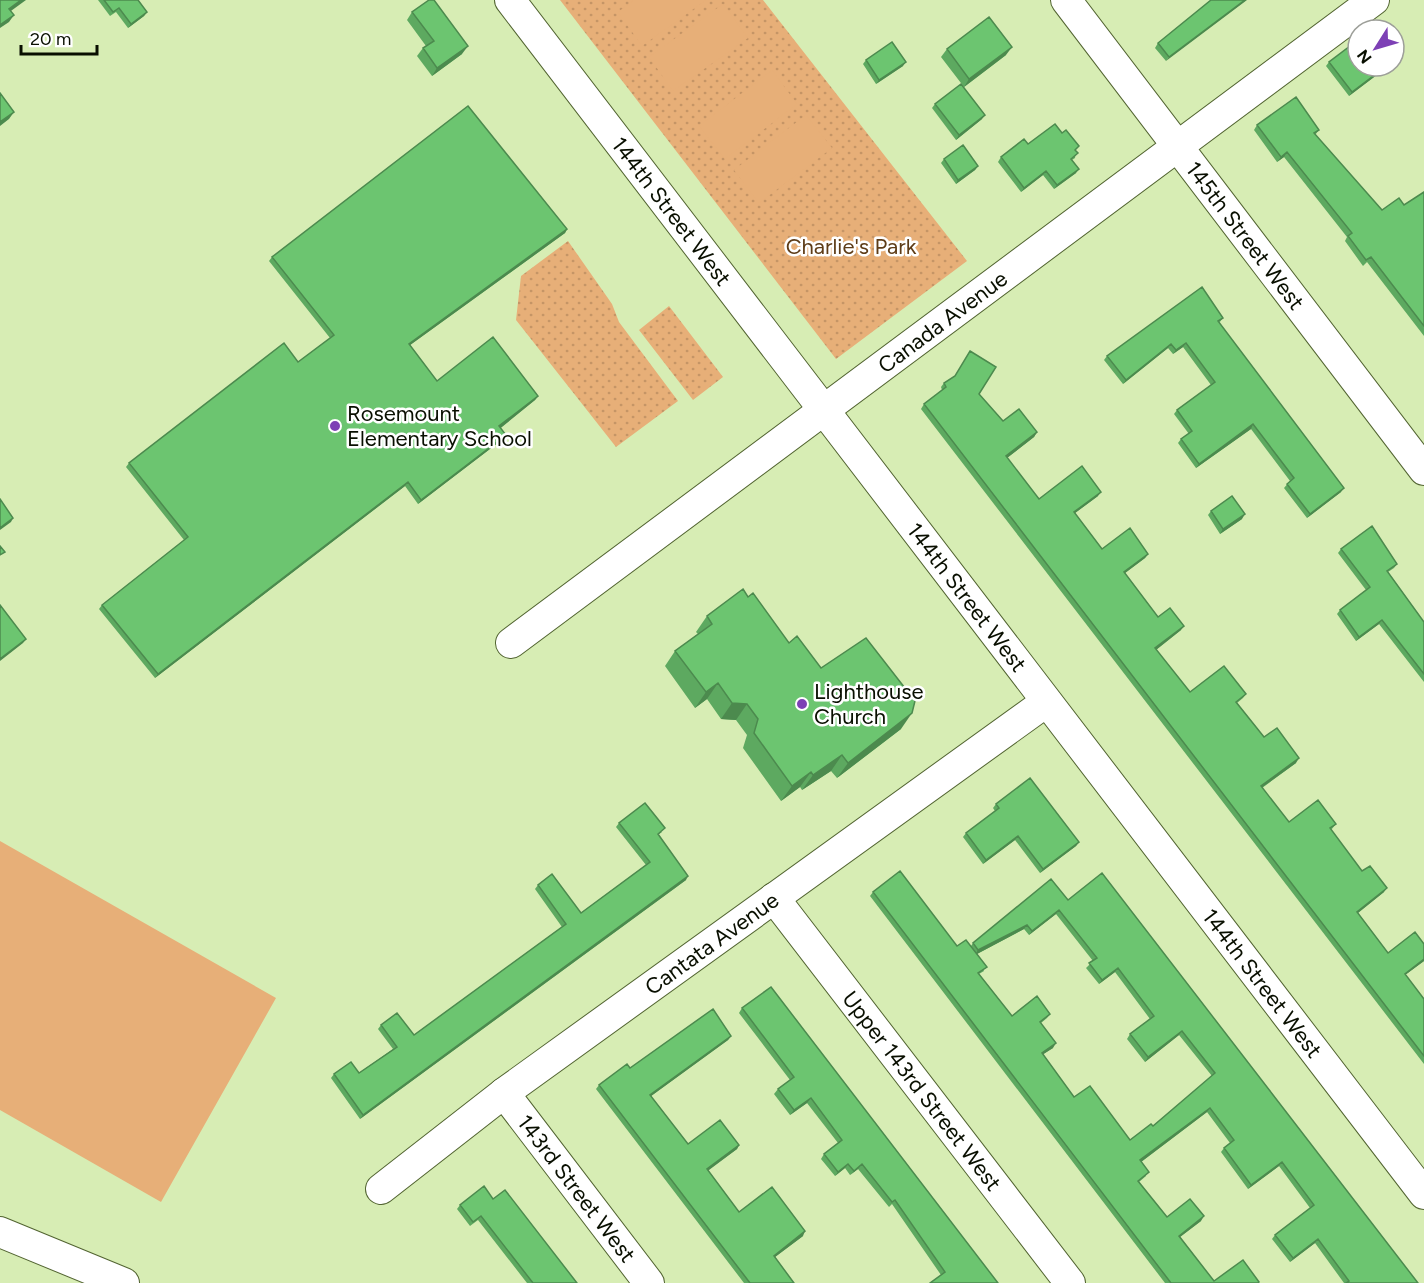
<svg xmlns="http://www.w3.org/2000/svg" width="1424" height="1283" font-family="Figtree,sans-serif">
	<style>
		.grass { fill: url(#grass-dots) }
		.garden { fill: #e7af78 }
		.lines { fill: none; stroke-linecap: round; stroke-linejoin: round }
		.minor-casing { stroke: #526431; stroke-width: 32 }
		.minor { stroke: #fff; stroke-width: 30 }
		.wall { fill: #5da960; fill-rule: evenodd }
		.shaded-wall { fill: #4c8a4e }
		.building { fill: #6cc570; stroke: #4c8a4e; stroke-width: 1.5 }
		.poi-dot { fill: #7d40b5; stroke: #fff; stroke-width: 2 }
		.labels { text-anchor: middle; stroke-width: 5; stroke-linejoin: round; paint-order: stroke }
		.street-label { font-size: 22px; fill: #090f00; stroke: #fff }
		.park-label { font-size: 22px; fill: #5e3c17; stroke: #fff }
		.poi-label { font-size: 22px; fill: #090f00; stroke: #fff; text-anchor: start }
	</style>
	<defs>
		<pattern id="grass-dots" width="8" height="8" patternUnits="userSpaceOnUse" patternTransform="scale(1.5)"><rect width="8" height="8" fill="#e7af78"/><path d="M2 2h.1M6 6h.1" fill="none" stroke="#c59566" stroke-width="1.8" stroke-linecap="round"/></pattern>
	</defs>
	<rect width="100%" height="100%" fill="#d7edb4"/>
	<path class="grass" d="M560 0H763L967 261 836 359Z
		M568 241 612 304 619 322 678 401 616 447 516 320 521 276Z
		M669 306 723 377 693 400 639 330Z"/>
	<path class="garden" d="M634 0H706L642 46 618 12Z
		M723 4 748 38 673 91 649 57Z
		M772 70 797 104 725 159 699 126Z
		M806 115 832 148 759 203 734 170Z
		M0 841 276 998 161 1202 0 1110Z"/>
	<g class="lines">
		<defs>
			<g id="minor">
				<path id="s1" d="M510 0 1424 1194"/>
				<path id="s2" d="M1066 0 1424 470"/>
				<path id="s3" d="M511 643 1374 0"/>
				<path id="s4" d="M774 898 1070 1283"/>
				<path id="s5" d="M504 1093 649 1283"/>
				<path id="s6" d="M381 1189 504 1093 1046 702"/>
				<path d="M0 1232 124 1283"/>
			</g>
		</defs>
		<use href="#minor" class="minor-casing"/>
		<use href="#minor" class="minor"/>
	</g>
	<path class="wall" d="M98 0H138L147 12 144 16 128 28 116 12 110 16Z
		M1211 0 1166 61 1155 48 1158 43Z
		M412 12 462 54 432 76 417 56 423 48 426 46 407 20Z
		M947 49 1006 55 964 87 941 57Z
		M866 60 903 66 876 84 863 64Z
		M1329 62 1385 67 1382 71 1349 96 1326 66Z
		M935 104 982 119 956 140 932 108Z
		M1257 125 1319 130 1315 135 1382 210 1404 205 1424 192V336L1367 262 1363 266 1345 241 1347 237 1284 157 1277 162 1254 130Z
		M1028 144 1076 151 1075 158 1072 160 1076 173 1054 189 1043 175 1021 192 998 162 1001 157Z
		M944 159 978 166 975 170 956 184 941 163Z
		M567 229 565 233 410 345 437 381 538 396 535 400 500 428 506 435 503 439 418 504 405 486 155 678 99 609 102 605 184 540 126 467 129 463 298 362 330 338 269 261 272 257Z
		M1223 318 1219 323 1341 492 1307 518 1284 488 1290 481 1251 429 1196 468 1178 443 1181 439 1189 434 1174 414 1177 410 1211 385 1183 347 1173 354 1168 348 1123 384 1104 360 1107 356Z
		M944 383 979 394 1003 421 1037 432 1034 437 1007 458 1039 499 1098 496 1075 513 1102 549 1148 554 1145 558 1125 573 1158 617 1181 630 1156 650 1190 692 1246 694 1243 698 1237 703 1264 737 1296 763 1262 788 1289 822 1336 824 1331 830 1362 871 1384 892 1358 913 1388 953 1424 961 1405 975 1424 999V1064L921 409 924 404 942 390 941 387Z
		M1211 511 1242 519 1220 534 1208 515Z
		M1341 549 1397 564 1394 568 1388 572 1424 622V682L1379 624 1356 641 1337 614 1340 610 1366 590 1338 553Z
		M748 597 789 643 901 729 837 778 831 771 802 790 800 787 781 801 743 748 747 735 736 720 721 719 707 699 695 708 665 666 675 651 698 634 696 632 707 616Z
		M996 804 1079 842 1076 846 1040 873 1015 840 983 864 963 837 966 833 995 811 993 808Z
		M619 823 662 832 658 835 686 880 360 1119 331 1078 334 1074 359 1073 393 1049 378 1029 381 1025 414 1035 562 927 535 889 538 885 581 913 646 865 616 827Z
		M873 892 957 946H971L973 943 1068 900 1418 1283H1344L1315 1243 1290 1262 1272 1239 1275 1235 1310 1208 1279 1166 1248 1189 1221 1152 1224 1148 1230 1143 1207 1112 1141 1162 1146 1176 1139 1182 1167 1217 1201 1221 1180 1237 1214 1281 1258 1283H1165L870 896ZM1056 914 1093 961 1086 968 1099 984 1115 972 1150 1019 1130 1034 1127 1039 1145 1062 1179 1035 1212 1076 1153 1126 1130 1140 1074 1097 1043 1054 1053 1048 1041 1023 1047 1018 1050 1014 1012 1016 979 974 984 971 977 954 1024 929 1029 935Z
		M742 1008 998 1283 941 1275 892 1204 889 1207 858 1169 850 1175 845 1168 835 1176 821 1159 824 1154 838 1143 807 1103 790 1115 774 1094 778 1089 790 1080 739 1013Z
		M731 1036 728 1040 651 1096 688 1144 739 1145 737 1149 708 1170 739 1212 803 1236 775 1257 794 1283H744L596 1089 599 1085 630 1068Z
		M493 1199 577 1283H527L478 1220 470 1226 457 1209 460 1205Z"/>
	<path class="shaded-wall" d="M21 0H26L4 16 9 9Z
		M1245 0H1247L1166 61 1169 57Z
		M147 12 144 16 128 28 131 24Z
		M14 15 9 22 0 28V25Z
		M468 46 462 54 432 76 437 68Z
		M1012 47 1006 55 964 87 969 79Z
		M906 62 903 66 876 84 879 80Z
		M1385 67 1382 71 1349 96 1352 92Z
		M14 112 9 119 0 126V122Z
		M985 115 982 119 956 140 959 135Z
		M1287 152 1284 157 1277 162 1281 157Z
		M978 166 975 170 956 184 958 180Z
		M1079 169 1076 173 1054 189 1057 185Z
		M1046 171 1043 175 1021 192 1024 188Z
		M567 229 565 233 406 348 409 344Z
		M1186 343 1183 347 1173 354 1176 350Z
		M1171 344 1168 348 1123 384 1126 380Z
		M538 396 535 400 497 431 499 426Z
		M1253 424 1251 429 1196 468 1199 464Z
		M1037 432 1034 437 1003 461 1006 456Z
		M506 435 503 439 418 504 421 500Z
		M408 482 405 486 155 678 158 674Z
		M1344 488 1341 492 1307 518 1310 514Z
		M1101 492 1098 496 1071 516 1074 512Z
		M1245 514 1242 519 1220 534 1223 529Z
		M13 518 11 522 0 530V528Z
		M1148 554 1145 558 1121 576 1124 572Z
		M1382 620 1379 624 1356 641 1359 637Z
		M1184 626 1181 630 1152 653 1155 648Z
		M26 639 23 643 0 661V659Z
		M718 683 707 699 695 708 706 692Z
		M732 703 747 704 736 720 721 719Z
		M912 713 901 729 837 778 848 763Z
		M842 755 831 771 802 790 813 775Z
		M1299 758 1296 763 1257 791 1261 786Z
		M811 772 800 787 781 801 792 786Z
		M1018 836 1015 840 983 864 986 860Z
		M1079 842 1076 846 1040 873 1043 869Z
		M688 876 686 880 360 1119 363 1115Z
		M1387 888 1384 892 1354 916 1357 912Z
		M1059 910 1056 914 1029 935 1032 931Z
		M1027 925 1024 929 975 955 978 950Z
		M1424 959V961L1401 978 1405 974Z
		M1118 968 1115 972 1099 984 1102 980Z
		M1182 1031 1179 1035 1145 1062 1148 1057Z
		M731 1036 728 1040 647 1099 650 1095Z
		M1056 1043 1053 1048 1039 1057 1042 1053Z
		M811 1098 807 1103 790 1115 794 1110Z
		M1210 1108 1207 1112 1137 1165 1140 1160Z
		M739 1145 737 1149 705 1173 707 1169Z
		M1282 1162 1279 1166 1248 1189 1251 1185Z
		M848 1164 845 1168 835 1176 838 1172Z
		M862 1164 858 1169 850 1175 854 1171Z
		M1204 1216 1201 1221 1176 1240 1179 1236Z
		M805 1231 803 1236 771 1260 774 1256Z
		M1318 1239 1315 1243 1290 1262 1293 1258Z"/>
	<path class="building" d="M0 0H21L9 9 14 15 0 25Z
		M104 0H138L147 12 131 24 119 8 113 12Z
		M429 0H434L468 46 437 68 423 48 434 41 412 12Z
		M1211 0H1245L1169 57 1158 43Z
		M989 17 1012 47 969 79 947 49Z
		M1358 40V66L1385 67 1352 92 1329 62Z
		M892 42 906 62 879 80 866 60Z
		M961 84 985 115 959 135 935 104Z
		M0 93 14 112 0 122Z
		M1296 97 1319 130 1314 133 1382 210 1399 198 1404 205 1424 192V326L1371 257 1366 260 1348 236 1352 233 1287 152 1281 157 1257 125Z
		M468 106 567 229 409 344 437 381 493 337 538 396 499 426 506 435 421 500 408 482 158 674 102 605 188 537 129 463 284 343 298 362 334 335 272 257Z
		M1055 124 1062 133 1066 130 1079 146 1075 150 1078 153 1071 159 1079 169 1057 185 1046 171 1024 188 1001 157 1024 139 1028 144Z
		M963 145 978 166 958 180 944 159Z
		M1202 287 1223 318 1218 321 1344 488 1310 514 1287 484 1294 478 1253 424 1199 464 1181 439 1192 431 1177 410 1215 382 1186 343 1176 350 1171 344 1126 380 1107 356Z
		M970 351 996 367 979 394 1003 421 1019 409 1037 432 1006 456 1039 499 1082 466 1101 492 1074 512 1102 549 1130 528 1148 554 1124 572 1158 617 1170 608 1184 626 1155 648 1190 692 1224 666 1246 694 1236 702 1264 737 1277 728 1299 758 1261 786 1289 822 1318 800 1336 824 1330 828 1362 871 1370 866 1387 888 1357 912 1388 953 1415 932 1424 944V959L1405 974 1424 999V1056L924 404 946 387 944 383 955 376Z
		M1232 496 1245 514 1223 529 1211 511Z
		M0 499 13 518 0 528Z
		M1372 526 1397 564 1387 571 1424 622V674L1382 620 1359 637 1340 610 1370 587 1341 549Z
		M0 546 5 552 0 555Z
		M743 589 748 597 753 593 789 643 797 636 821 668 866 638 915 701 912 713 848 763 842 755 813 775 811 772 792 786 754 733 758 719 747 704 732 703 718 683 706 692 675 651 712 624 707 616Z
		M0 605 26 639 0 659Z
		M1030 778 1079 842 1043 869 1018 836 986 860 966 833 999 808 996 804Z
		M645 803 665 828 658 834 688 876 363 1115 334 1074 351 1062 359 1073 397 1047 381 1025 397 1013 414 1035 566 924 538 885 552 874 581 913 650 862 619 823Z
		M900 871 957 946 966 940 987 967 978 973 1012 1016 1037 996 1050 1014 1040 1022 1056 1043 1042 1053 1074 1097 1090 1086 1130 1140 1151 1124 1153 1126 1215 1073 1182 1031 1148 1057 1130 1034 1154 1016 1118 968 1102 980 1089 963 1097 958 1059 910 1032 931 1027 925 978 950 973 943 1051 879 1068 900 1102 873 1418 1283H1346L1349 1281 1318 1239 1293 1258 1275 1235 1314 1205 1282 1162 1251 1185 1224 1148 1234 1140 1210 1108 1140 1160 1149 1172 1138 1181 1167 1217 1190 1199 1204 1216 1179 1236 1214 1281 1243 1260 1259 1282 1258 1283H1171L873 892Z
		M771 987 998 1283H930L945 1272 895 1200 892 1202 862 1164 854 1171 848 1164 838 1172 824 1154 842 1140 811 1098 794 1110 778 1089 794 1077 742 1008Z
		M713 1009 731 1036 650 1095 688 1144 720 1120 739 1145 707 1169 739 1212 772 1187 805 1231 774 1256 794 1283H750L599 1085 627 1064 630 1068Z
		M484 1186 493 1199 505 1190 577 1283H533L481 1216 473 1222 460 1205Z"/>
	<g class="poi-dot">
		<circle cx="335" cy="426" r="6"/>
		<circle cx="802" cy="704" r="6"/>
	</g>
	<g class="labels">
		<g class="street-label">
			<text dy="8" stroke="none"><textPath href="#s1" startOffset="266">144th Street West</textPath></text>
			<text dy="8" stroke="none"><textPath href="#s2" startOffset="296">145th Street West</textPath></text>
			<text dy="8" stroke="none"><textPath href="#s3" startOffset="538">Canada Avenue</textPath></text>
			<text dy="8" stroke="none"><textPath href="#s1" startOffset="752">144th Street West</textPath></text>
			<text dy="8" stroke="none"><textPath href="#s6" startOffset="412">Cantata Avenue</textPath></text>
			<text dy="8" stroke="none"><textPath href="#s1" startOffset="1238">144th Street West</textPath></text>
			<text dy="8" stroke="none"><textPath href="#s4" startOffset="243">Upper 143rd Street West</textPath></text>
			<text dy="8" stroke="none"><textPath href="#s5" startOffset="120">143rd Street West</textPath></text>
		</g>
		<g class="park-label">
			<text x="851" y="254">Charlie's Park</text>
		</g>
		<g class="poi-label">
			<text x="347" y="421">Rosemount<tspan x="347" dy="25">Elementary School</tspan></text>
			<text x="814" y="699">Lighthouse<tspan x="814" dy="25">Church</tspan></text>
		</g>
	</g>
	<g transform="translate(1376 48) rotate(233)"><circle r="28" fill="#ffffff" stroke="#9d9f99" stroke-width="1.5"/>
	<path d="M0-4.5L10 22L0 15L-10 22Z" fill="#7d40b5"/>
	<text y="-9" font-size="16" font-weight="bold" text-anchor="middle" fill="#090f00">N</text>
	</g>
	<path d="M21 45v9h76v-9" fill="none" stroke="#090f00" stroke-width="3"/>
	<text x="30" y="45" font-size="18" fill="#090f00" stroke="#ffffff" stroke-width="4.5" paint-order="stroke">20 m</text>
</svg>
